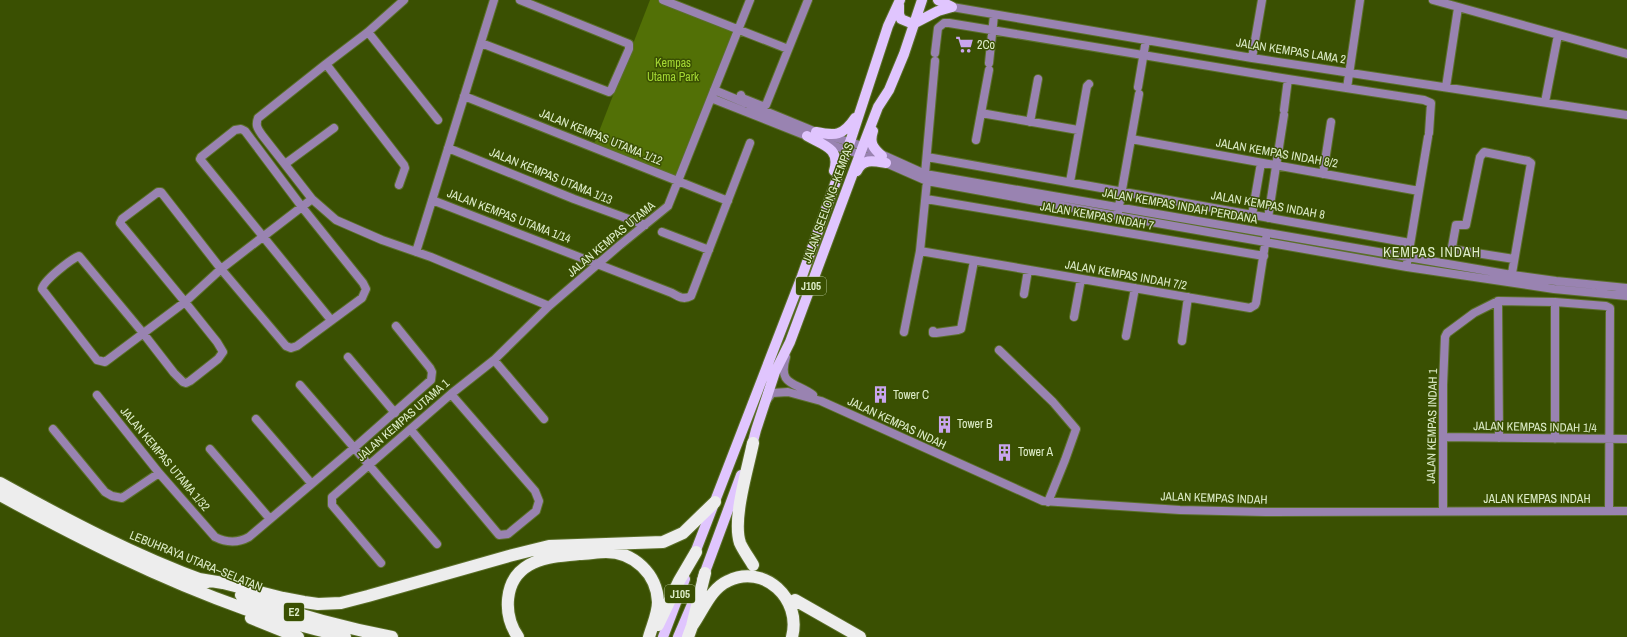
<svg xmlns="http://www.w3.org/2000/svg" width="1627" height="637" font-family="'Archivo Narrow',sans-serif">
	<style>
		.green { fill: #527006 }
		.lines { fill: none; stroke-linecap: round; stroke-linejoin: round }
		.minor-casing { stroke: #5b6f2a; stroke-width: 10 }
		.major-casing { stroke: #5b6f2a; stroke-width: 12 }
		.highway-casing { stroke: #5b6f2a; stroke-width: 14 }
		.minor { stroke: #9983b1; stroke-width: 8 }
		.major { stroke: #e0c5fe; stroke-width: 10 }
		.highway { stroke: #ededed; stroke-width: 12 }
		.labels { text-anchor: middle; stroke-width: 3; stroke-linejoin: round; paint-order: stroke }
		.shield { fill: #3a5002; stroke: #acbd8d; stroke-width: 1 }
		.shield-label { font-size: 11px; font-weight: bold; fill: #ddecc8 }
		.poi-label { font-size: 12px; fill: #ddecc8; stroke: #3a5002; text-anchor: start }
		.street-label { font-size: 12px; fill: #ddecc8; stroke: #3a5002 }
		.park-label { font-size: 12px; fill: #a5d934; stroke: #3a5002 }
		.quarter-label { font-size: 14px; letter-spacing: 1px; fill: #ddecc8; stroke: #3a5002 }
	</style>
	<rect width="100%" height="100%" fill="#3a5002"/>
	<path class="green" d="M650 0H664L739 30 678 182 593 147Z"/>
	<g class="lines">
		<defs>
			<path id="minor" d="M663 0 788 49
				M1433 0 1627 54
				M952 7 1252 58 1627 115
				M368 32 438 120
				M481 43 609 92 611 90 629 49V44L520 0
				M935 53 938 28 944 23H949L1288 79 1424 100 1431 103 1429 133
				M1252 58 1262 0
				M989 63 994 15
				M326 64 258 118C255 126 258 129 262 135L312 199 336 220 382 240 431 257 549 306
				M1138 87 1146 40
				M1446 87 1458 8
				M1347 88 1360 0
				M714 90 816 132 863 146 925 174 1512 275 1556 281 1627 288
				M741 95 742 98 762 106 766 105 808 0
				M464 96 728 201
				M711 98 812 138
				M1545 102 1558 35
				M1284 110 1288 79
				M981 113 1078 130
				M1030 122 1038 79
				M1131 139 1419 191
				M976 140 989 70
				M823 142 886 163 927 181 1117 216 1407 267 1554 289 1627 296
				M448 148 574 199 645 225
				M927 157 1410 243
				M285 164 334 128
				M925 174 935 61
				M1323 174 1331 122
				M1070 182 1087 86 1089 84
				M399 185 405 168 404 165 326 64 368 32 404 0
				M312 199 221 269 185 302 105 362 97 360 42 289C43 281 71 259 79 256L143 333 174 373 183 382 186 383 190 381 218 359 223 352 217 342 185 302 120 223 122 219 158 192H161L221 269 286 346 291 348 297 346 362 298 366 289 363 283 302 207 245 131 241 129 235 130 201 157 200 159 331 320
				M926 199 1264 256
				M432 200 672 293C679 297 684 300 691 296L750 143
				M1118 212 1139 94
				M1252 215 1261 163
				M1268 218 1284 115
				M662 232 709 250
				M920 251 1250 308 1255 305 1256 303 1266 238
				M416 252 494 0
				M1407 263 1428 137
				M1511 279 1531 163 1528 161 1484 152 1480 157 1466 225H1456L1452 247 1457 250 1514 259
				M1024 294 1028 270
				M1498 301 1499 438
				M1074 317 1081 279
				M933 331V333H936L958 330 961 329 974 261
				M904 332 920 251 927 181
				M1126 336 1135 288
				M1182 341 1188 297
				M999 350 1053 402 1076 429 1065 460 1048 502
				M348 357 395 413
				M786 357C777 386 796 382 813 395
				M494 360 544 419
				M300 385 437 544
				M97 395 159 473 215 537C227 543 238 543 249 537L354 448 431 380 432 372 430 368 396 326
				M767 400 772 393 788 392 821 401 1043 501 1180 510 1265 512 1627 511
				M256 419 311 483
				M53 429 105 492 112 496 122 498 159 473
				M411 430 499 535 508 534 536 511 539 501 535 491 451 394
				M1443 437 1627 439
				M1555 439V302
				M210 449 270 519
				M1443 511V385L1445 337 1447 333 1474 313 1498 301 1555 302 1606 306 1610 308 1609 511
				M381 563 332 505V497L451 394 494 360 549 306 620 245 668 206 750 0"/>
			<path id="major" d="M938 0 952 7
				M899 5V14L901 19 913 24 938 11 952 7
				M873 131C869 143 873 148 882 156
				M816 132C835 136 843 136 855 118
				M807 136C823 145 841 148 834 171
				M857 171C863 158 874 161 886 163
				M751 449 756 430 775 372 790 342 863 146 878 107 889 90 904 54 922 0
				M693 558 802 276 850 142 888 26 900 0
				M702 580 741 475
				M663 637 685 579
				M678 637 696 595"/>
			<path id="highway" d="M0 483C67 520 135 556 207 582
				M0 495C79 538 160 579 245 609 278 620 312 628 345 637
				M753 565C749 558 743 550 740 543 732 519 748 468 753 443
				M199 579 223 583 283 598 304 602 318 604 341 603 368 596 509 556 549 546 663 542 683 533 715 502
				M241 595C290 613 340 627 392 637
				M795 600 860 637
				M251 618 298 637
				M658 625 679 581 696 552
				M692 626C703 611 710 589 728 581 764 563 802 599 792 637
				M518 637C503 615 503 580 529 565 544 556 563 556 579 554 588 554 597 552 606 552 634 552 657 574 658 602 658 614 652 626 649 637
				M688 637 692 626 705 573"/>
		</defs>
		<use href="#minor" class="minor-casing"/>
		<use href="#major" class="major-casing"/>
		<use href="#highway" class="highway-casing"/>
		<use href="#minor" class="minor"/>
		<use href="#major" class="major"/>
		<use href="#highway" class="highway"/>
	</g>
	<defs>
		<symbol id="supermarket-bare" viewBox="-9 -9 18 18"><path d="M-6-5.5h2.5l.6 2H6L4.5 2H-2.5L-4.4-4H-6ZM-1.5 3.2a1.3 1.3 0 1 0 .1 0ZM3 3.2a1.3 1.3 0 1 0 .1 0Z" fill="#c9a5ee" stroke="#3a5002" stroke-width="2.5" paint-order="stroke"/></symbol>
		<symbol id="building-bare" viewBox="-9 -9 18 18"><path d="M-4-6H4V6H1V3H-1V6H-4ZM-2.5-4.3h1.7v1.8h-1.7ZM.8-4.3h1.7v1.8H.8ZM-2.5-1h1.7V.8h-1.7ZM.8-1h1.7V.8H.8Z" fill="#c9a5ee" stroke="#3a5002" stroke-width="2.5" paint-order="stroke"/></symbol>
	</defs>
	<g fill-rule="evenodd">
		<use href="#supermarket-bare" x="952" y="32" width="25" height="25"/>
		<use href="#building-bare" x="868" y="382" width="25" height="25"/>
		<use href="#building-bare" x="932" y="412" width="25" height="25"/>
		<use href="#building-bare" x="992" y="440" width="25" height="25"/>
	</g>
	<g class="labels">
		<g class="shield">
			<rect x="796" y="277" width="30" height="18" rx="3"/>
			<rect x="665" y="585" width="30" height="18" rx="3"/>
			<rect x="284" y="603" width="20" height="18" rx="3"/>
		</g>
		<g class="shield-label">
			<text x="811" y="290">J105</text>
			<text x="680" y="598">J105</text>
			<text x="294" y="616">E2</text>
		</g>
		<g class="poi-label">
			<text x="977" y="49">2Co</text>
			<text x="893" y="399">Tower C</text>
			<text x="957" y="428">Tower B</text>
			<text x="1018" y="456">Tower A</text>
		</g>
		<g class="street-label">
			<text transform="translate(1291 51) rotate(9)" y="4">JALAN KEMPAS LAMA 2</text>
			<text transform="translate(601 137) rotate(22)" y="4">JALAN KEMPAS UTAMA 1/12</text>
			<text transform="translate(1277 153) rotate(10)" y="4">JALAN KEMPAS INDAH 8/2</text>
			<text transform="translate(551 176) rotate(22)" y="4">JALAN KEMPAS UTAMA 1/13</text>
			<text transform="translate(828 203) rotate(-70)" y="4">JALAN SEELONG–KEMPAS</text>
			<text transform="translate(1268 205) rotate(10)" y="4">JALAN KEMPAS INDAH 8</text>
			<text transform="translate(1180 206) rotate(10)" y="4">JALAN KEMPAS INDAH PERDANA</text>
			<text transform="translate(509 216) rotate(21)" y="4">JALAN KEMPAS UTAMA 1/14</text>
			<text transform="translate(1097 216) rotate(10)" y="4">JALAN KEMPAS INDAH 7</text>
			<text transform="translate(611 239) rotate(-40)" y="4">JALAN KEMPAS UTAMA</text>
			<text transform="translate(1126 275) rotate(10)" y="4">JALAN KEMPAS INDAH 7/2</text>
			<text transform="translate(403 420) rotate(-41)" y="4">JALAN KEMPAS UTAMA 1</text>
			<text transform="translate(897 423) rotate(25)" y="4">JALAN KEMPAS INDAH</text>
			<text transform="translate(1432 426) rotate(-89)" y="4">JALAN KEMPAS INDAH 1</text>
			<text transform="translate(1535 427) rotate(1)" y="4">JALAN KEMPAS INDAH 1/4</text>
			<text transform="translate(165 459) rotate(50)" y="4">JALAN KEMPAS UTAMA 1/32</text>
			<text transform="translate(1214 498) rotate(2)" y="4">JALAN KEMPAS INDAH</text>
			<text x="1537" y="503">JALAN KEMPAS INDAH</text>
			<text transform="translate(196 561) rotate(22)" y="4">LEBUHRAYA UTARA–SELATAN</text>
		</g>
		<g class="park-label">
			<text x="673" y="67">Kempas<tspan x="673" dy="14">Utama Park</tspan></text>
		</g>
		<g class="quarter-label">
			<text x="1432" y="257">KEMPAS INDAH</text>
		</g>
	</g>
</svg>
